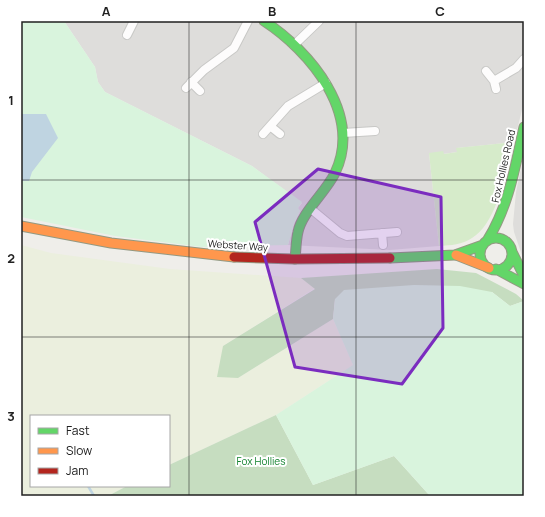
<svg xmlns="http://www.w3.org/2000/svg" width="545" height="517" font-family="Manrope,sans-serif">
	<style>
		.residential { fill: #dedddb }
		.farmland { fill: #ebefde }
		.grass { fill: #d6ebca }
		.forest { fill: #c6ddc0 }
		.park { fill: #d9f4dd }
		.water { fill: #bfd4e1 }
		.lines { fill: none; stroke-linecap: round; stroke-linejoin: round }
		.stream { stroke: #bfd4e1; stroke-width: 2.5 }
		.street-casing { stroke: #c8c8c6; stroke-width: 10 }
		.fast-casing { stroke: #939982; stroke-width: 11 }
		.slow-casing { stroke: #939982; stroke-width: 11 }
		.jam-casing { stroke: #939982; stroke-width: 11 }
		.street { stroke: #fdfcfc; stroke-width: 8 }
		.fast { stroke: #63d668; stroke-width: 9 }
		.slow { stroke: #ff974d; stroke-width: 9 }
		.jam { stroke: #b3261e; stroke-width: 9 }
		.marked { fill: #7b2cbf; fill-opacity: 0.2; stroke: #7b2cbf; stroke-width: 3; stroke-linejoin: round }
		.grid { fill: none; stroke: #212121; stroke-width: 1; stroke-opacity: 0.55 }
		.labels { text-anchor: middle; stroke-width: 4; stroke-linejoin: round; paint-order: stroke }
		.street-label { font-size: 10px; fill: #212121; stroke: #fff }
		.park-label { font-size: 10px; fill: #0e802b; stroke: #fff }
		.neatline { fill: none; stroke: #212121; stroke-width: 1.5 }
		.grid-label { font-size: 13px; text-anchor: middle; font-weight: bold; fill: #212121 }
	</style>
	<rect width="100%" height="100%" fill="#efeeea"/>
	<path class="residential" d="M64 21H524V102L514 142 457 148V152L443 154 429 153 439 246 390 250 288 245 294 223 300 211 298 208 302 203 252 166 105 92 98 82 95 67Z
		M524 154V261L514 232 513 224 516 192Z"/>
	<path class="farmland" d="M21 245 51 253 170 269 301 278 315 288 223 346 238 378 333 319 353 365 276 415 169 465V416H31V486H127L108 496H21Z"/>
	<path class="grass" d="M514 142C506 170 498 222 472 238 462 245 451 245 439 246L429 153 443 151 444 154 457 152 456 148Z"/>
	<path class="forest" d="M437 269 476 273 516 294 524 301 510 306 492 292 335 299 333 319 238 378 217 377 223 346 315 289 301 278Z
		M276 415 313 485 394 456 430 496H108L127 486H169V465Z"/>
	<path class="park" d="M37 21H64L95 67 98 82 105 92 252 166 302 202 298 208 300 211 294 223 288 245 202 247 115 236 21 217V22Z
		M414 285 460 286 492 292 510 306 524 301V496H430L394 456 313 485 276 415 353 365 333 319 335 299 344 290Z"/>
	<path class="water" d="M21 114H46L58 138 32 172 29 181H21Z"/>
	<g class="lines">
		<path class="stream" d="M88 486 94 496"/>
		<defs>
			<path id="street" d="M127 35 134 21
				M294 45 319 21
				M486 71 494 81 496 89
				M494 81 516 68 524 59
				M191 82 200 91
				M186 88 204 70 234 48 248 21
				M270 126 280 134
				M343 133 375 131
				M263 134 288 106 326 83
				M311 209 340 233 347 236 397 232
				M382 233 383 245"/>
			<path id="fast" d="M264 21C310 51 363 114 335 173 326 192 302 212 298 232 296 240 296 250 295 259
				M480 254a16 16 0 1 1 32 0a16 16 0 1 1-32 0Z
				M487 241C509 206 515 167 524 127
				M512 252 524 276
				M390 258 455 255 483 245
				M496 269 524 284"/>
			<path id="slow" d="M21 226 111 243 234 257
				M456 255 489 268"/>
			<path id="jam" d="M234 257 294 259 390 258"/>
		</defs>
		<use href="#street" class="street-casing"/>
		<use href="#fast" class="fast-casing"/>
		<use href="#slow" class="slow-casing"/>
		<use href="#jam" class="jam-casing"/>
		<use href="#street" class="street"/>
		<use href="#fast" class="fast"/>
		<use href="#slow" class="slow"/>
		<use href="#jam" class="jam"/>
	</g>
	<path class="marked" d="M318 169 441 197 443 328 402 384 295 367 255 222Z"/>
	<path class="grid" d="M189 21V496M356 21V496M21 180H524M21 337H524"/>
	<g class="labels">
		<g class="street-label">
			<text transform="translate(503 166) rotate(-77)" y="4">Fox Hollies Road</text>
			<text transform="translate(238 245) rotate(4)" y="4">Webster Way</text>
		</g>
		<g class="park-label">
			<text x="261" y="465">Fox Hollies</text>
		</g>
	</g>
	<rect width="545" height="517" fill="none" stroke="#ffffff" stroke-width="44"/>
	<rect x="30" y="415" width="140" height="72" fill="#ffffff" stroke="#a6a6a6"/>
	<rect x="38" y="428" width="20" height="6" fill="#63d668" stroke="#a6a6a6"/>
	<text x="66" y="435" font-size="12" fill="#212121">Fast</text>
	<rect x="38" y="448" width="20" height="6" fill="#ff974d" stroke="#a6a6a6"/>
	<text x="66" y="455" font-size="12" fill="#212121">Slow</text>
	<rect x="38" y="468" width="20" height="6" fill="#b3261e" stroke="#a6a6a6"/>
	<text x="66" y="475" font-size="12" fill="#212121">Jam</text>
	<rect x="22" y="22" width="501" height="473" class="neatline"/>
	<g class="grid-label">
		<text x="106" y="16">A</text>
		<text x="272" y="16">B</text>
		<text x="440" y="16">C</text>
		<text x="11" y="105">1</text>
		<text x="11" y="263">2</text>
		<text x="11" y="421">3</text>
	</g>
</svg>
